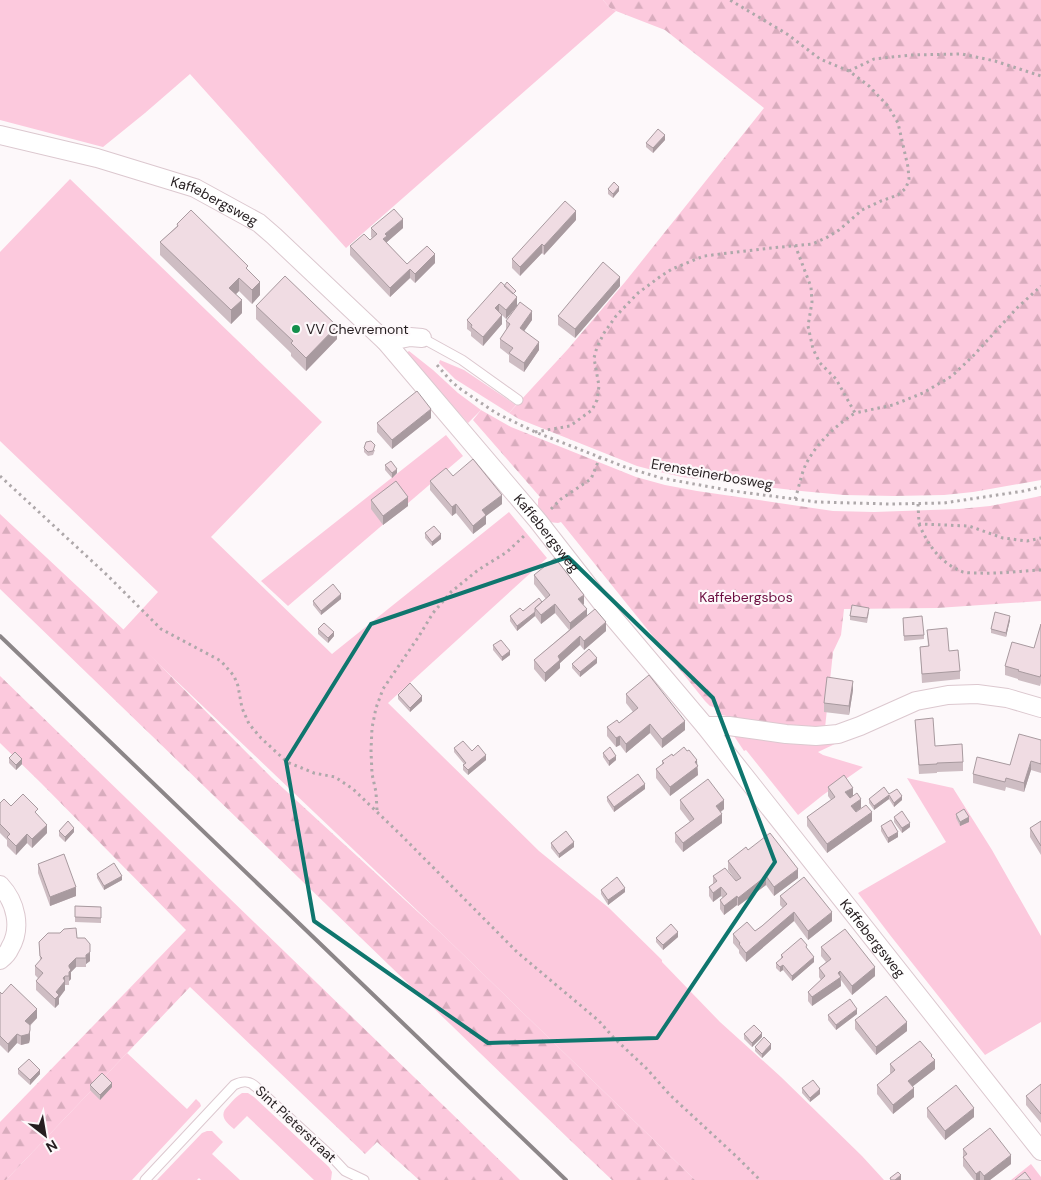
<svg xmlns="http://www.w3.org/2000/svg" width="1041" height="1180" font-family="'DM Sans',sans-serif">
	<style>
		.green { fill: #fcc9dd }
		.forest { fill: url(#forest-firs) }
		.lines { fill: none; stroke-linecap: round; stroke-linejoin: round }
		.lane-casing { stroke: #dcc8cf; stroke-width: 11 }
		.street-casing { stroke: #dcc8cf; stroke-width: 20 }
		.path { stroke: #aea8aa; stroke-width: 3; stroke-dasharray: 2.5 4; stroke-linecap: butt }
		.lane { stroke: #fff; stroke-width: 9 }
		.street { stroke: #fff; stroke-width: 18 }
		.rail { stroke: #8c8688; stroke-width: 4 }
		.wall { fill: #cebdc3 }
		.shaded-wall { fill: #a89a9f }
		.building { fill: #f0dce3; stroke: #a89a9f }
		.marked { fill: none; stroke: #0f766e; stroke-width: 4; stroke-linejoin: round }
		.poi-dot { fill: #138f4b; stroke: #fdf8fa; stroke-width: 2 }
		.labels { text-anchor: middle; stroke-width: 4.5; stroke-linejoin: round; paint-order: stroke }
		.street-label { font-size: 14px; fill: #251e20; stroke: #fdf8fa }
		.poi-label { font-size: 14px; fill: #251e20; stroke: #fdf8fa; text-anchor: start }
		.park-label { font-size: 14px; fill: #6c0e41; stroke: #fdf8fa }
	</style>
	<defs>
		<pattern id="forest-firs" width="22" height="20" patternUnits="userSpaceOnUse" patternTransform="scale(1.25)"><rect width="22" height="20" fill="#fcc9dd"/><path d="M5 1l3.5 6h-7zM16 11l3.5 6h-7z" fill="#d8acbd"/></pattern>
	</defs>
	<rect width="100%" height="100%" fill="#fdf8fa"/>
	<path class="green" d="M0 0H603L610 8 616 11 346 248 190 74 145 113 103 147 0 120Z
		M70 179 322 422 211 537 332 654 509 512 547 558 388 703 539 851 609 908 662 960V962L720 1022 781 1077 862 1156 884 1180H695L442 934 123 630 158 592 0 441V252Z
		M409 351 433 370 458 393 481 410 468 423 406 353Z
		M440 360 464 370 516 405 509 413 455 379 439 363Z
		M446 435 463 456 288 606 261 581Z
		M737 735 837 743 818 752 823 755 863 767 823 795 798 815 746 750 744 751 734 736Z
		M907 778 953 788 992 850 1041 936V1022L985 1055 890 935 858 893 946 842Z
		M127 1053 187 1109 196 1099 200 1103 201 1106 132 1180H6Z
		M242 1093H248L254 1097 329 1167 332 1172 331 1180H314L247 1116 234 1129C225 1121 218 1115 229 1105 233 1100 237 1096 242 1093Z
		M207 1131H212L223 1142 212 1154 240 1180H201L199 1178 197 1180H157L202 1133Z
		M1031 1164 1041 1177V1180H1011Z"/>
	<path class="forest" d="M603 0H1041V480L973 492 944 495 894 496 844 495 801 491 682 477 660 472 637 466 519 419 509 413 568 349 625 282 764 108 665 30 616 11 610 8Z
		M481 410 511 427 636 477 665 485 697 491 833 511 874 512 959 509 990 506 1041 496V601L937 608 844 609 841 635 833 652 825 728 785 727 716 714 717 708 710 706 705 701 561 522 558 523 549 522 538 508V499L540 497 473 420Z
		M0 514 140 645 272 778 442 934 695 1180H612L570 1140 0 589Z
		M0 676 446 1108 520 1180H419L377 1142 365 1154 190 987 6 1180H0V1122L186 930 41 783 0 743Z"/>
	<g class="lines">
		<defs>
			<path id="lane" d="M422 338 462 360 518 400
				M145 1180 234 1085C242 1081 249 1080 256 1087L331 1156 345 1171 364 1180"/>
			<g id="street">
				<path id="s1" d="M0 135 97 158 195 188 259 223 274 236 386 342 538 521 612 616 705 726 1041 1151"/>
				<path d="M386 342 410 337 422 338"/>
				<path d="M705 726H729L786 734 816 736 838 734 860 726 916 701 948 695 977 694 1007 698 1041 708"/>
				<path d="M0 885C16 902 22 928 10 948 8 953 4 957 0 960"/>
			</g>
		</defs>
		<use href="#lane" class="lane-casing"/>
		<use href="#street" class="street-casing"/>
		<path class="path" d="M849 71 874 59 911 55 962 54 995 61 1041 76
			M795 245 811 287 812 302 808 326 813 349 820 363 836 379 855 413 893 405 923 393 952 376 973 356 1017 308 1041 286
			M437 365 450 380 459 388 496 413 535 432 625 467 661 478 733 491 817 502 889 504 944 503 1024 491 1041 487
			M535 432 570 426 592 410 597 400 599 386 594 358 597 347 604 333 616 316 638 293 661 276 672 269 704 256 771 248 812 244 826 238 839 230 862 210 881 201 898 195 906 188 909 179 908 167 898 123 888 106 869 86 849 71 820 59 787 34 730 0
			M0 476 107 575 161 629 221 661 234 676 238 686 242 708 249 724 261 738 287 762 314 773 335 777 353 789 401 835 517 952 599 1021 613 1037 647 1069 670 1095 737 1157 760 1180
			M795 499C799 488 801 474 806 464 817 443 835 426 855 413
			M918 504 919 524 969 526 1003 538 1027 541 1041 538
			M551 509 561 499 591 479 600 457
			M919 524C928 545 940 563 963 572 967 573 973 573 978 573 999 574 1020 571 1041 570
			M377 810 376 792 372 774 371 750 372 728 376 708 383 689 419 636 433 613 451 592 478 570 507 552 525 535"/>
		<use href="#lane" class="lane"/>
		<use href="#street" class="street"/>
		<path class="rail" d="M0 636 566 1180"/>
	</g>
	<path class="wall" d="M665 140 653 153 646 147V143Z
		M608 189 619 191 613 198 608 194Z
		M576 220 544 255 542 253 520 276 512 268V259Z
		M177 224 248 271 260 295 252 304 239 291 236 294 242 313 231 324 160 255V242L177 226Z
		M371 228H403L387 242V243L407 264 435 263 415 283 410 278 390 297 350 255V246L370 240 372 238 371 237Z
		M620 286 575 338 558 325V316Z
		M516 295 515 296 517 306 532 320 524 331 539 350 524 372 509 362V355L500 348V339L506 330V321L516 307 506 319 502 315V324L483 346 471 336V332L467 329V320Z
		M256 306 337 339 306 371 291 356V353L256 319Z
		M431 418 392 449 377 432V423Z
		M364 448 375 450 373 455 368 456 364 452Z
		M385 465 397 473 392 478 385 470Z
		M453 476 502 504 486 516V524L473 534 456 513 452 516 430 490V481Z
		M371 500 408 506 383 525 371 509Z
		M425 533 441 539 432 546 425 538Z
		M534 575 584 604 583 605 587 615 606 631 584 650 580 645 560 663V668L545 682 534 669V660L569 630 555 613 541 624 535 616 517 631 510 621V616L523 611 542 602 546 599 534 584Z
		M341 599 321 615 313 605V601Z
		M869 612 867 623 850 620V616Z
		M903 618 924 635V639L904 641Z
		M1010 620 1006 637 991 633V629Z
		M1041 624V683L1040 686 1018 680V679L1005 675V666L1034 648Z
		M318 629 334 636 328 643 318 634Z
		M927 630 960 671V679L922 683 920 647 928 646Z
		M493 645 510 655 502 661 493 650Z
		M597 663 580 677 572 668V664Z
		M853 690 849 715 824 712V703Z
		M626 694 685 730 662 748 650 733 626 753 620 745 616 747 607 736V727L619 723 633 712 626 703Z
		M398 695 422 701 410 712 398 699Z
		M915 720 935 746 963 762V771L937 772V773L919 774Z
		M1041 740V773L1031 770 1024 792 1006 787 1005 791 973 783V774L1010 765Z
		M454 748 472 751 486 760 468 775 463 770V765L464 764 454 752Z
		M687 751 697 765 698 775 670 796 656 778V769L662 765V761Z
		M603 753 616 760 609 766 603 757Z
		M9 758 22 764 16 770 9 763Z
		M828 787 853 796 861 808 856 812 872 821 827 853 807 826V817L831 800 828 796Z
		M645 789 614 812 607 801V797Z
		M889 794 902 800 894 807 889 799 874 810 869 803V799Z
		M680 800 724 809 721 812 722 823 683 852 675 842V833L690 822 680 809Z
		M0 803 11 806 38 815 47 833 32 848 27 843 16 855 7 846V840L0 833Z
		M956 814 969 822 960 826 956 818Z
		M894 817 910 827 902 833 894 822Z
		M1041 821V855L1030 837V828Z
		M881 826 898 837 888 843 881 831Z
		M59 831 74 832 65 842 59 836Z
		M551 843 574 847 559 858 551 848Z
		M748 850 798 878 774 896 766 885 738 906 737 905 724 915 720 909V900L723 898 721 896 713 902 709 896V887L713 884V876L736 881 728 870V861Z
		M38 864 76 896 50 906 38 873Z
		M97 874 122 880 104 890 97 878Z
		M601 890 625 892 608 905 601 894Z
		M780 896 832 921 808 940 794 921 746 962 739 953V950L733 943V934L755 931 762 926 783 908 780 905Z
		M75 906 101 907V923L75 922Z
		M678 937 663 950 656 942V938Z
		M77 938 90 961 86 964V967H76L71 972V979L69 981V985H65V990L59 998V1004L55 1008 36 990V981L38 978 35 975V966L40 961 39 942Z
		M821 947 875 976 852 995 841 980V986L812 1006 808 1001V992L821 980 819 977V968L826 962 821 956Z
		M807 949 814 962 792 981 783 970 780 972 776 968V963L781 959V955Z
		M0 992 37 1018 30 1026V1039L29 1043 21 1045 17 1043 8 1053 0 1045Z
		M857 1014 836 1030 828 1020V1015Z
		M855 1020 907 1031 876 1055 855 1029Z
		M744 1034 762 1037 752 1047 744 1039Z
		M755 1047 771 1049 762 1058 755 1051Z
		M932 1057 935 1069 912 1087 914 1097 893 1114 877 1094V1085L891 1074 890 1073V1064Z
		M18 1069 40 1074 30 1085 18 1074Z
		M1041 1084V1123L1026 1105V1096Z
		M90 1085 112 1087 100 1100 90 1090Z
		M802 1088 820 1094 810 1102 802 1093Z
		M927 1108 974 1117 945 1140 927 1117Z
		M963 1149 1011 1164 990 1180H974L963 1166Z"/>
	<path class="shaded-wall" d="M665 135V140L653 153V148Z
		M619 187V191L613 198V194Z
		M576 211V220L544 255V246Z
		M403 219V228L387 242V244L383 239 385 234Z
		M542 244V253L520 276V267Z
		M435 254V263L415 283V274Z
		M410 269V278L390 297V288Z
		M620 277V286L575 338V329Z
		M239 278V291L229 301V288Z
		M260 282V295L252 304V290Z
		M517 297V306L506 319V310Z
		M242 300V313L231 324V310Z
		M499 304V313L495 308Z
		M532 311V320L520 337V328Z
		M502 315V324L483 346V337Z
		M337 326V339L306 371V358Z
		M539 342V350L524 372V363Z
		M431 409V418L392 449V440Z
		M397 469V473L392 478V473Z
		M502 495V504L486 516V524L473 534V526L482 510Z
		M408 497V506L383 525V516Z
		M456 504V513L452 516V507Z
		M441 534V539L432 546V542Z
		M341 594V599L321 615V611Z
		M584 595V604L578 608V599Z
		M555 604V613L541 624V615Z
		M587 609V618L570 632V623Z
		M535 612V616L517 631V626Z
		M1010 616V620L1006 637V633Z
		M606 622V631L584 650V641Z
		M334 632V636L328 643V638Z
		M580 636V645L560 663V668L545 682V673L558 656Z
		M510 651V655L502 661V657Z
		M597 658V663L580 677V672Z
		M853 681V690L849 715V706Z
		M422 696V701L410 712V708Z
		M685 721V730L662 748V739Z
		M650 724V733L626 753V744Z
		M620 736V745L616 747V738Z
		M486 755V760L468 775V770Z
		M616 756V760L609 766V761Z
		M22 759V764L16 770V765Z
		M697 760 698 775 670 796V787Z
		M1031 761V770L1024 792V783Z
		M645 784V789L614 812V807Z
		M853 788V797L845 801V792Z
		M889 795V799L874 810V806Z
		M902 796V800L894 807V803Z
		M861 799V808L851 815V806Z
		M724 800V809L716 815V806Z
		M872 812V821L827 853V844Z
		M722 814V823L683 852V843Z
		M969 817V822L960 826V822Z
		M910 823V827L902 833V828Z
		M47 825V833L32 848V839Z
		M74 828V832L65 842V837Z
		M898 832V837L888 843V838Z
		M27 834V843L16 855V846Z
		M574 842V847L559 858V854Z
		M798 869V878L774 896V887Z
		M122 876V880L104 890V886Z
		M766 876V885L738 906V898Z
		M76 887V896L50 906V897Z
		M721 887V896L713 902V893Z
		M625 888V892L608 905V900Z
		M737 896V905L724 915V906Z
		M794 912V921L746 962V953Z
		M832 912V921L808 940V931Z
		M678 932V937L663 950V945Z
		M90 952V961L86 964V955Z
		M814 957V962L792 981V976Z
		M76 958V967L71 972V979L69 981V965Z
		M783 965V970L780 972V967Z
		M875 967V976L852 995V986Z
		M840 971 841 986 812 1006V997L838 973Z
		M65 976V990L59 998V1004L55 1008V999L56 992 63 978Z
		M37 1009V1018L25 1030V1021Z
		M857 1009V1014L836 1030V1025Z
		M907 1022V1031L876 1055V1047Z
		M30 1030V1039L29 1043 21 1045V1036Z
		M762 1033V1037L752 1047V1043Z
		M17 1034V1043L8 1053V1044Z
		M771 1044V1049L762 1058V1054Z
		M932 1055V1062L935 1060V1069L908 1090V1081Z
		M40 1070V1074L30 1085V1080Z
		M112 1083V1087L100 1100V1095Z
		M914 1088V1097L893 1114V1105Z
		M820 1089V1094L810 1102V1098Z
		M974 1108V1117L945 1140V1131Z
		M1011 1155V1164L990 1180H984V1176Z
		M980 1171V1180H976V1174Z
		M901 1175V1180H895Z"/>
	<path class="building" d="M658 129 665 135 653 148 646 143Z
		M614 182 619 187 613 194 608 189Z
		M565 201 576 211 544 246 542 244 520 267 512 259Z
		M394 209 403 219 385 234 387 236 383 239 407 264 427 246 435 254 415 274 410 269 390 288 350 246 364 234 370 240 377 234 371 228Z
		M191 210 248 266 246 268 260 282 252 290 239 278 229 288 242 300 231 310 160 242 178 226 177 224Z
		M603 262 620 277 575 329 558 316Z
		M285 276 337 326 306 358 291 343 293 341 256 306Z
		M501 282 517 297 506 310 499 304 495 308 502 315 483 337 471 327 472 325 467 320Z
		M507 282 516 291 513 294 504 286Z
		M520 302 532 311 520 328 539 342 524 363 509 353 513 348 500 339 510 324 506 321Z
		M417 391 431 409 392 440 377 423Z
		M371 441 375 445 373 451 368 452 364 448 366 442Z
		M473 459 502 495 482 510 486 515 473 526 456 504 452 507 430 481 446 468 453 476Z
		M391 461 397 469 392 473 385 465Z
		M396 481 408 497 383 516 371 500Z
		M434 526 441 534 432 542 425 533Z
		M555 558 584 595 578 599 587 609 570 623 555 604 541 615 535 608 550 595 534 575Z
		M333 584 341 594 321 611 313 601Z
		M539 598 542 602 535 608V612L517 626 510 616 520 608 523 611Z
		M852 605 869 608 867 618 850 616Z
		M595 609 606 622 584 641 580 636 558 656 560 660 545 673 534 660Z
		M995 612 1010 616 1006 633 991 629Z
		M922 616 924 635 904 636 903 618Z
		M324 623 334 632 328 638 318 629Z
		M1041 624V674L1040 677 1018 671 1019 670 1005 666 1012 642 1034 648Z
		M947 628 949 651 958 650 960 671 922 674 920 647 929 646 927 630Z
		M501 640 510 651 502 657 493 645Z
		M589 649 597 658 580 672 572 664Z
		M649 675 685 721 662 739 650 724 626 744 620 736 616 738 607 727 617 720 619 723 638 708 626 694Z
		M827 677 853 681 849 706 824 703Z
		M410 683 422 696 410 708 398 695Z
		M933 718 935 746 962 744 963 762 937 763V764L919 765 915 720Z
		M1019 734 1041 740V764L1031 761 1024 783 1006 778 1005 782 973 774 977 757 1010 765Z
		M463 741 472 751 478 745 486 755 468 770 463 765 466 763 454 748Z
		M610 747 616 756 609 761 603 753Z
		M684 747 687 751 689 750 697 760 695 762 698 766 670 787 656 769 664 763 662 761 672 754 673 756Z
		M15 752 22 759 16 765 9 758Z
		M638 774 645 784 614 807 607 797Z
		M844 775 853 788 845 792 850 798 857 793 861 799 851 806 856 812 866 805 872 812 827 844 807 817 835 797 828 787Z
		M708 779 724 800 716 806 722 814 683 843 675 833 694 819 680 800Z
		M884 787 889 794 897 789 902 796 894 803 889 795 874 806 869 799Z
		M23 794 38 809 35 812 47 825 32 839 27 834 16 846 7 837 10 834 0 824V803L4 799 11 806Z
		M964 809 969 817 960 822 956 814Z
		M902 811 910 823 902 828 894 817Z
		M891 820 898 832 888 838 881 826Z
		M68 821 74 828 65 837 59 831Z
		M1041 821V846L1030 828Z
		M566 831 574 842 559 854 551 843Z
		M770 833 798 869 774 887 766 876 738 898 737 896 724 906 720 900 727 894 721 887 713 893 709 887 717 881 713 876 725 868 736 881 741 878 728 861 746 847 748 850Z
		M64 854 76 887 50 897 38 864Z
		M114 863 122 876 104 886 97 874Z
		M617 877 625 888 608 900 601 890Z
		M804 877 832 912 808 931 794 912 746 953 739 944 740 943 733 934 747 922 755 931 762 926 787 904 780 896Z
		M75 906 101 907V918L75 917Z
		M671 924 678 932 663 945 656 938Z
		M76 928 77 938H85L90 944V952L86 955V958H76L69 965V967L71 970 69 972V976H65L63 978 65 981 56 992 59 995 55 999 36 981 43 973 35 966 42 958 40 956 39 942 48 933H60L64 929Z
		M845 929 875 967 852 986 840 971 838 973 841 977 812 997 808 992 825 976 819 968 831 959 821 947Z
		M801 938 807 945 806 947 814 957 792 976 783 965 780 967 776 963 783 957 781 955Z
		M11 984 37 1009 25 1021 30 1025V1030L29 1034 21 1036 17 1034 8 1044 0 1036V992L2 994Z
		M886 996 907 1022 876 1047 855 1020Z
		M850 999 857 1009 836 1025 828 1015Z
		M754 1025 762 1033 752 1043 744 1034Z
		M764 1037 771 1044 762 1054 755 1047Z
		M920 1041 932 1055 931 1056 935 1060 908 1081 914 1088 893 1105 877 1085 895 1070 890 1064Z
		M29 1059 40 1070 30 1080 18 1069Z
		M102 1073 112 1083 100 1095 90 1085Z
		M813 1080 820 1089 810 1098 802 1088Z
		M1041 1084V1114L1026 1096Z
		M956 1085 974 1108 945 1131 927 1108Z
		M990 1128 1011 1155 984 1176 980 1171 976 1174 963 1157 967 1154 963 1149Z
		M898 1172 901 1175 895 1180H891L890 1178Z
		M1025 1172 1031 1180H1015Z"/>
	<path class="marked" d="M568 557 713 698 775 862 657 1038 488 1043 314 921 286 761 371 624Z"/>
	<circle class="poi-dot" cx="296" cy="329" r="5"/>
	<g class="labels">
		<g class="street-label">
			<text dy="5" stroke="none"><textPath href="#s1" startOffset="225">Kaffebergsweg</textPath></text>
			<text transform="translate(712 474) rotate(10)" y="5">Erensteinerbosweg</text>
			<text dy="5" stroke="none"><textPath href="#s1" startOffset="699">Kaffebergsweg</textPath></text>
			<text dy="5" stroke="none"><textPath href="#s1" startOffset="1219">Kaffebergsweg</textPath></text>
			<text transform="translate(296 1124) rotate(43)" y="5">Sint Pieterstraat</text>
		</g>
		<g class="poi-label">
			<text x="306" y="334">VV Chevremont</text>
		</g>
		<g class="park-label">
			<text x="746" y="602">Kaffebergsbos</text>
		</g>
	</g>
	<g transform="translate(45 1135) rotate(149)" stroke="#fdf8fa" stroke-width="4" paint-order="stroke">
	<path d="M0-4L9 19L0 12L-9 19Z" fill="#251e20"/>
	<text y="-8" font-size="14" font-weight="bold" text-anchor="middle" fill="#251e20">N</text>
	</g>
</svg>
